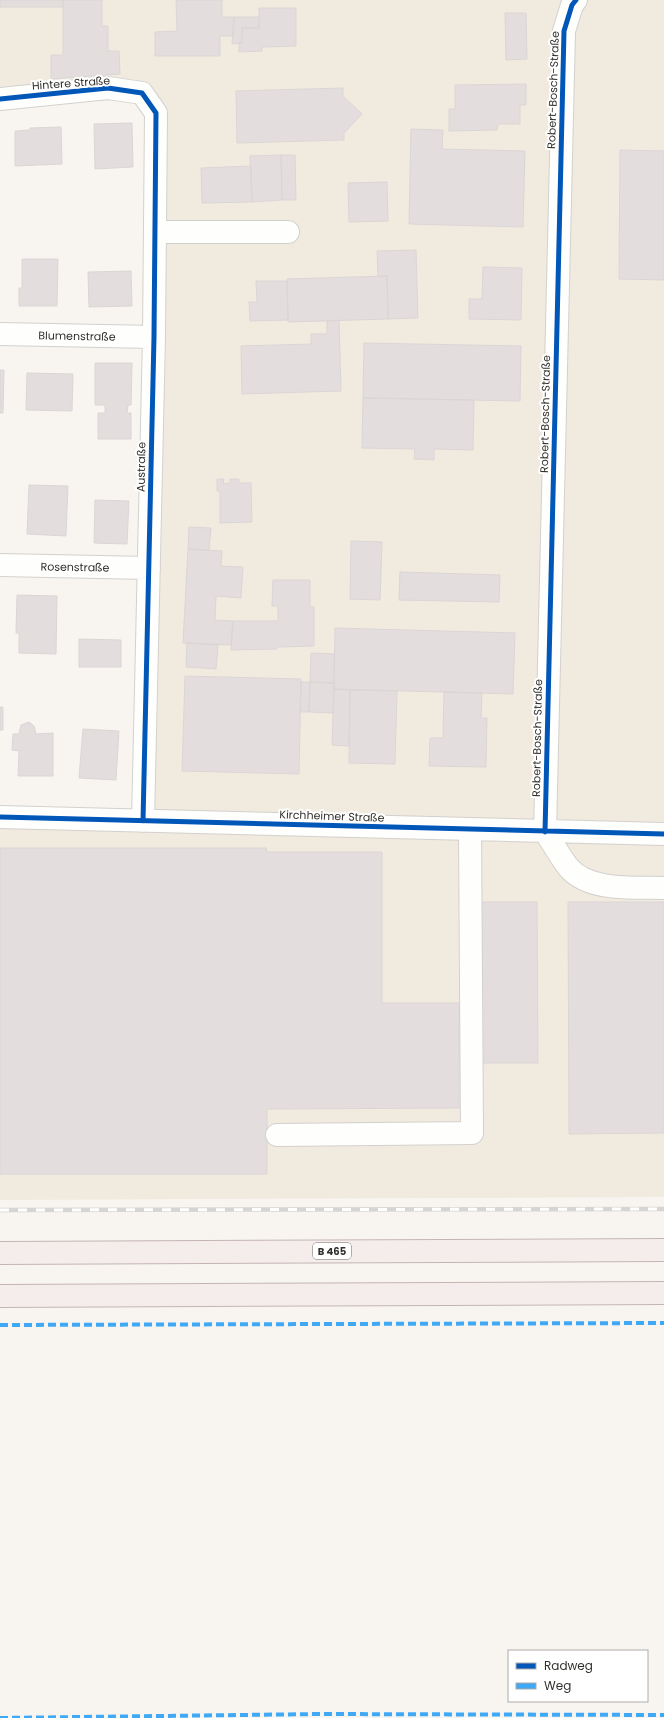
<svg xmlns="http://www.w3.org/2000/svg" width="664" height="1718" font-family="Poppins,sans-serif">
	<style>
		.built { fill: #f1eadf }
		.building { fill: #e4ddde; stroke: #dad6d6 }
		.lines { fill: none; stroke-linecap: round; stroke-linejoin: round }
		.minor-casing { stroke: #d3d1cd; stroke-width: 24 }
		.major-casing { stroke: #c4b5b3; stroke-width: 24 }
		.minor { stroke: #fefefd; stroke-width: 22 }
		.major { stroke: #f5ecec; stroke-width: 22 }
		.rail-casing { stroke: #d6d5d3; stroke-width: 4.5 }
		.rail { stroke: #fff; stroke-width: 3; stroke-dasharray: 9; stroke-linecap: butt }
		.quiet { stroke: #3fa9f5; stroke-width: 4; stroke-dasharray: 8 4; stroke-linecap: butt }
		.cycleway-casing { stroke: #fff; stroke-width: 8 }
		.cycleway { stroke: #0057b8; stroke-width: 5 }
		.labels { text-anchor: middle; stroke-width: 4; stroke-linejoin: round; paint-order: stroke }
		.shield { fill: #fff; stroke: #6f6e6b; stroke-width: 1 }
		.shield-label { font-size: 10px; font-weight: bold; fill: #31302c }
		.street-label { font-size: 11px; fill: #31302c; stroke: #fff }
	</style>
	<rect width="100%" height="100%" fill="#f8f5f0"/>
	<path class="built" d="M0 0H664V1197L0 1200V818L144 819 153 101 0 100Z"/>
	<path class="building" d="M0 0H63V7H0Z
		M63 0H102V26H108V51H119L120 74 51 79V55H63Z
		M176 0H222V17H234L233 36H220V56H155V32L177 31Z
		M259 8H296V46L262 47V51L239 52V43H242V28H259Z
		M505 13H526L527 59 506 60Z
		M234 17H260L259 28H242V43L232 44Z
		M526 84V105H520V124H498L497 130 449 131V109H455V85Z
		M343 88V96L362 114 344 133V140L237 143 236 91Z
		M132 123 133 167 95 169 94 124Z
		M61 127 62 164 15 166V131L30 130V128Z
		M411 129 443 130 442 149 525 151 523 227 409 224Z
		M620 150 664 151V280L619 279Z
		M281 155H295L296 200H282Z
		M281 155 282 200 252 202 250 156Z
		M251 166 252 202 202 203 201 168Z
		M387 182 388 221 349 222 348 183Z
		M416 250 418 318 388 319 387 276H378L377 251Z
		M22 259H58L57 306H19V288H22Z
		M483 267 522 268 521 320 469 319V299H482Z
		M131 271 132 306 89 307 88 272Z
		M387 276 388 319 288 322 287 279Z
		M256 281H287L288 320 250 321 249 302H257Z
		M339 320 341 391 242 394 241 346 311 344V334H327V321Z
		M364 343 521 346 520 401 363 398Z
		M95 363H132L131 405H128L127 413H131V439H98V413H105V405H95Z
		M0 370H4L3 413H0Z
		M27 373 73 374 72 411 26 410Z
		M363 398 474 400 473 450 434 449V460L414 459 415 449 362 448Z
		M217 479H224L223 484 230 483V479H239V483H251L252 522 220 523V491H217Z
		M29 485 68 486 66 536 27 534Z
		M95 500 129 501 127 544 94 543Z
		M189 527 211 528 209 550 188 549Z
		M351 541 382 542 380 600 350 599Z
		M188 549 222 551 221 566 243 567 241 598 216 596 215 620 233 621 231 645 183 643Z
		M400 572 500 575 499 602 399 600Z
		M273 580H310V607H314V646L277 647V649L231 650 233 621H278V606H272Z
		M17 595 57 596 56 654 19 653V633H16Z
		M335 628 515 633 513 694 334 689Z
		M79 639 121 640V667H79Z
		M187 643 218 645 216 669 186 667Z
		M311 653 334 654V683L310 682Z
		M185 676 301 679 299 774 182 771Z
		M301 682H310L309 712H300Z
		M310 682 334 683 333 713 309 712Z
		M334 689 350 690 349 746 332 745Z
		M350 690 397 691 395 764 349 763Z
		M444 692 482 693 481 718H487L486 767 429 766 430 738H443Z
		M0 707H3V730H0Z
		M29 722 34 726 36 734 53 733V776H18L19 751 12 750 13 734H19L21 725Z
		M83 729 119 731 116 780 79 778Z
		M0 848H266L267 852H382V1003H459V1108L267 1109V1174H0Z
		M480 902H537L538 1063H482Z
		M568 902H664V1133L569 1134Z"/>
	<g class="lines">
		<defs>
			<path id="minor" d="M576 0 572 5 564 31 545 832C553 843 560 857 569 868 590 892 635 887 664 888
				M0 99 108 88 142 93 156 113 154 337 143 821
				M156 232H288
				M0 334 154 337
				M0 565 149 568
				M0 817 664 834
				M277 1135 472 1133 470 829"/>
			<path id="major" d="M0 1253 664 1250
				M0 1296 664 1293"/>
		</defs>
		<use href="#minor" class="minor-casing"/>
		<use href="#major" class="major-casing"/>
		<use href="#minor" class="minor"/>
		<use href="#major" class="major"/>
		<defs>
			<path id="rail" d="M0 1210 664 1209"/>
		</defs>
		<use href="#rail" class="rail-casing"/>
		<use href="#rail" class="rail"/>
		<path class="quiet" d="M0 1325 664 1323
			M0 1718 321 1714 664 1715"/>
		<defs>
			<path id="cycleway" d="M0 99 108 88 142 93 156 113 154 337 143 821
				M0 817 664 834
				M545 832 564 31 572 5 576 0"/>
		</defs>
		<use href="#cycleway" class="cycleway-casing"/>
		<use href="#cycleway" class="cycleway"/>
	</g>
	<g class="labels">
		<rect class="shield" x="313" y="1243" width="38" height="16" rx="3"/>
		<g class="shield-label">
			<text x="332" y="1255">B 465</text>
		</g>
		<g class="street-label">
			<text transform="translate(71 83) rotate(-4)" y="4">Hintere Straße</text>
			<text transform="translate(553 90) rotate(-88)" y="4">Robert-Bosch-Straße</text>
			<text transform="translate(77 336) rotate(1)" y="4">Blumenstraße</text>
			<text transform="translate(545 414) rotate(-89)" y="4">Robert-Bosch-Straße</text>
			<text transform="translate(141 467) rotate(-89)" y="4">Austraße</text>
			<text transform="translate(75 567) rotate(1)" y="4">Rosenstraße</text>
			<text transform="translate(537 738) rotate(-89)" y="4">Robert-Bosch-Straße</text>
			<text transform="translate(332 816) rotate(2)" y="4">Kirchheimer Straße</text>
		</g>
	</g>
	<rect x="508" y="1650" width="140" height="52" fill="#ffffff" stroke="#adacab"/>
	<rect x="516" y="1663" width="20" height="6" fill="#0057b8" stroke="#adacab"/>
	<text x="544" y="1670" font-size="12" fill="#31302c">Radweg</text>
	<rect x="516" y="1683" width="20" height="6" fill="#3fa9f5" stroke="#adacab"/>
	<text x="544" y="1690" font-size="12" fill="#31302c">Weg</text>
</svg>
